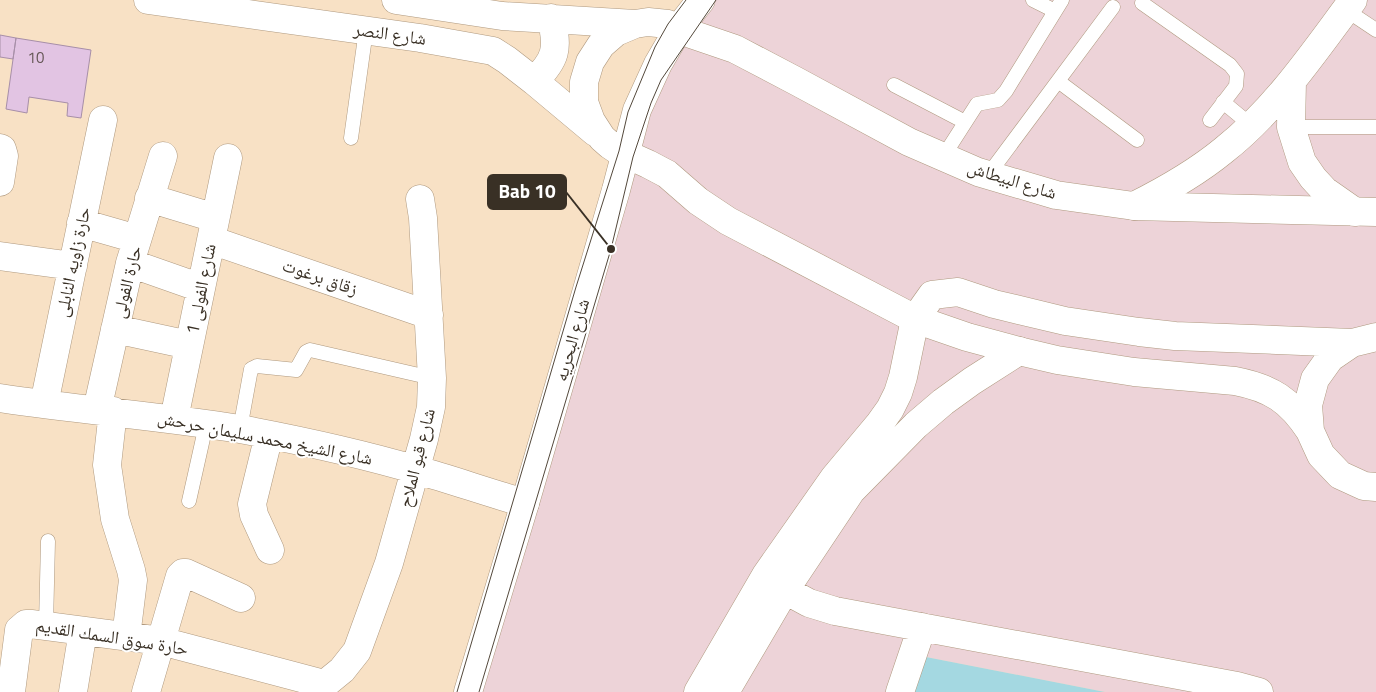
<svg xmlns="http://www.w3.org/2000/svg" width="1376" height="692" font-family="'Titillium Web','Noto Naskh Arabic',sans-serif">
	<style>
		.industrial { fill: #edd3d8 }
		.water { fill: #a4d8e1 }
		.building { fill: #e2c4e3; stroke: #a78fa8 }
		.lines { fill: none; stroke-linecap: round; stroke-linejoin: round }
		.lane-casing { stroke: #af997f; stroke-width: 15 }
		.street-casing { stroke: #af997f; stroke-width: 29 }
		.secondary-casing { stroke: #af997f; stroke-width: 29 }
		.lane { stroke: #fff; stroke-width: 14 }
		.street { stroke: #fff; stroke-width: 28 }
		.secondary { stroke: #fff; stroke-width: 28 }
		.tram { stroke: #53483b; stroke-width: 1 }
		.labels { text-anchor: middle; stroke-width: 4; stroke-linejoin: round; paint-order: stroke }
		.number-label { font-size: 15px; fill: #635554 }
		.street-label { font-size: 18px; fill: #393025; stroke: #fff }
		.leader { fill: none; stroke: #393025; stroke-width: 2 }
		.callout-dot { fill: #393025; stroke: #fff; stroke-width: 2 }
		.callout { fill: #393025; stroke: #393025; stroke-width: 2 }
		.callout-label { font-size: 19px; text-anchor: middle; font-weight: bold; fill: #fff }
	</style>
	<rect width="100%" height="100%" fill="#f8e1c5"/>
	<path class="industrial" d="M698 0H1376V692H1105L926 657 914 692H461L631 111Z"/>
	<path class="water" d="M926 657 1105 692H914Z"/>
	<path class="building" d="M0 35 16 38 13 59 0 57Z
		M16 38 91 50 81 118 67 116 68 103 29 97 27 113 6 109Z"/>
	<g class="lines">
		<defs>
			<path id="lane" d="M1033 0 1055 11
				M1142 3 1230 65 1237 74 1236 86 1210 120
				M1346 10 1376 30
				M1058 81 1137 140
				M894 85 965 122
				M1223 102 1252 126
				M1291 127H1376
				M351 138 366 30
				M943 157 977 104 998 100 1006 91 1062 0
				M988 175 1113 7
				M240 429 251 369 257 366 296 370 306 352 310 350 432 378
				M189 501 206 425
				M46 625 48 541"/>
			<path id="street" d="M1292 81 1291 127 1302 162 1313 178 1325 191 1355 212
				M0 148 2 149 4 156 0 182
				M149 198 215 218
				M1134 206C1166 190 1196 173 1224 150 1276 109 1314 52 1353 0
				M81 223 137 239
				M211 240 429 315
				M0 256 73 266
				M130 263 201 288
				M115 329 189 345
				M0 398C80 410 160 416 240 429 299 440 359 453 417 470 453 480 489 493 525 503
				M44 404 103 120
				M97 410 130 263 163 156
				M113 411 107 465 115 519 131 570 133 580 126 637
				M174 419 228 158
				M269 435 252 504 254 515 270 550
				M766 575 785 590 809 603 835 611 1237 686 1259 692
				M11 692 19 630 26 624H31L161 641 324 684
				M73 692 83 631
				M146 692 180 576 183 573H186L241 598
				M315 692 342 670 357 651 389 563 424 439 431 407 432 378 423 218 420 199
				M698 692 766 575 834 478 880 423 890 409 898 393 903 377 915 319
				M725 692 785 590 851 491 916 425 943 402 972 381 1019 351
				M900 692 922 627"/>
			<path id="secondary" d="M148 0 420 38 493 51 507 60 534 81 595 132
				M396 0 502 16 635 24
				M534 81C556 60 559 48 551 18
				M915 319 932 295 958 292 994 304 1065 321 1139 332 1175 336 1352 343
				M1376 337 1352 343 1330 358 1315 379 1308 405 1310 431 1321 455 1340 475 1364 486 1376 487
				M1310 431C1290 400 1271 388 1235 381L1134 372 1057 360 1019 351 967 337 915 319 728 221 698 201 667 174 648 164 619 151 610 145 602 138 591 121 584 102V82L590 62 601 45 616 32 635 24 648 22 668 24 691 34 735 49 796 81 909 142 978 172 1056 195 1134 206 1376 212
				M468 692 525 503 616 190 637 110 658 64 679 28 701 0"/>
		</defs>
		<use href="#lane" class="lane-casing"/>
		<use href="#street" class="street-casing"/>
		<use href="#secondary" class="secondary-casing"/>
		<use href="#lane" class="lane"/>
		<use href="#street" class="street"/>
		<use href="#secondary" class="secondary"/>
		<path class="tram" d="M457 692 576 287 619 151 628 112 655 47 668 24 686 0
			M479 692 611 249 633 157 651 103 661 80 716 0"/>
	</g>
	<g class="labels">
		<g class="number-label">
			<text x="36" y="63">10</text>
		</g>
		<g class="street-label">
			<text transform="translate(390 34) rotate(8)" y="6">شارع النصر</text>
			<text transform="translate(1012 180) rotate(17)" y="6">شارع البيطاش</text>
			<text transform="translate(73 262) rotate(-78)" y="6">حارة زاويه النابلى</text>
			<text transform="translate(320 277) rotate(19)" y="6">زقاق برغوت</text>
			<text transform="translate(127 282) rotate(-76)" y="6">حارة الفولى</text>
			<text transform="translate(201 289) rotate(-79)" y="6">شارع الفولى 1</text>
			<text transform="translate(572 340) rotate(-74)" y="6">شارع البحريه</text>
			<text transform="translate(265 438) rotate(11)" y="6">شارع الشيخ محمد سليمان حرحش</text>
			<text transform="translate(417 458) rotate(-76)" y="6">شارع قبو الملاح</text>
			<text transform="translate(112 637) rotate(9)" y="6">حارة سوق السمك القديم</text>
		</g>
	</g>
	<path class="leader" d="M611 249L566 192"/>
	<circle class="callout-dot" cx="611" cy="249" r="5"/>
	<rect class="callout" x="488" y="175" width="78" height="34" rx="5"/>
	<g class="callout-label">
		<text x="527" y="198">Bab 10</text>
	</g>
</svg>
